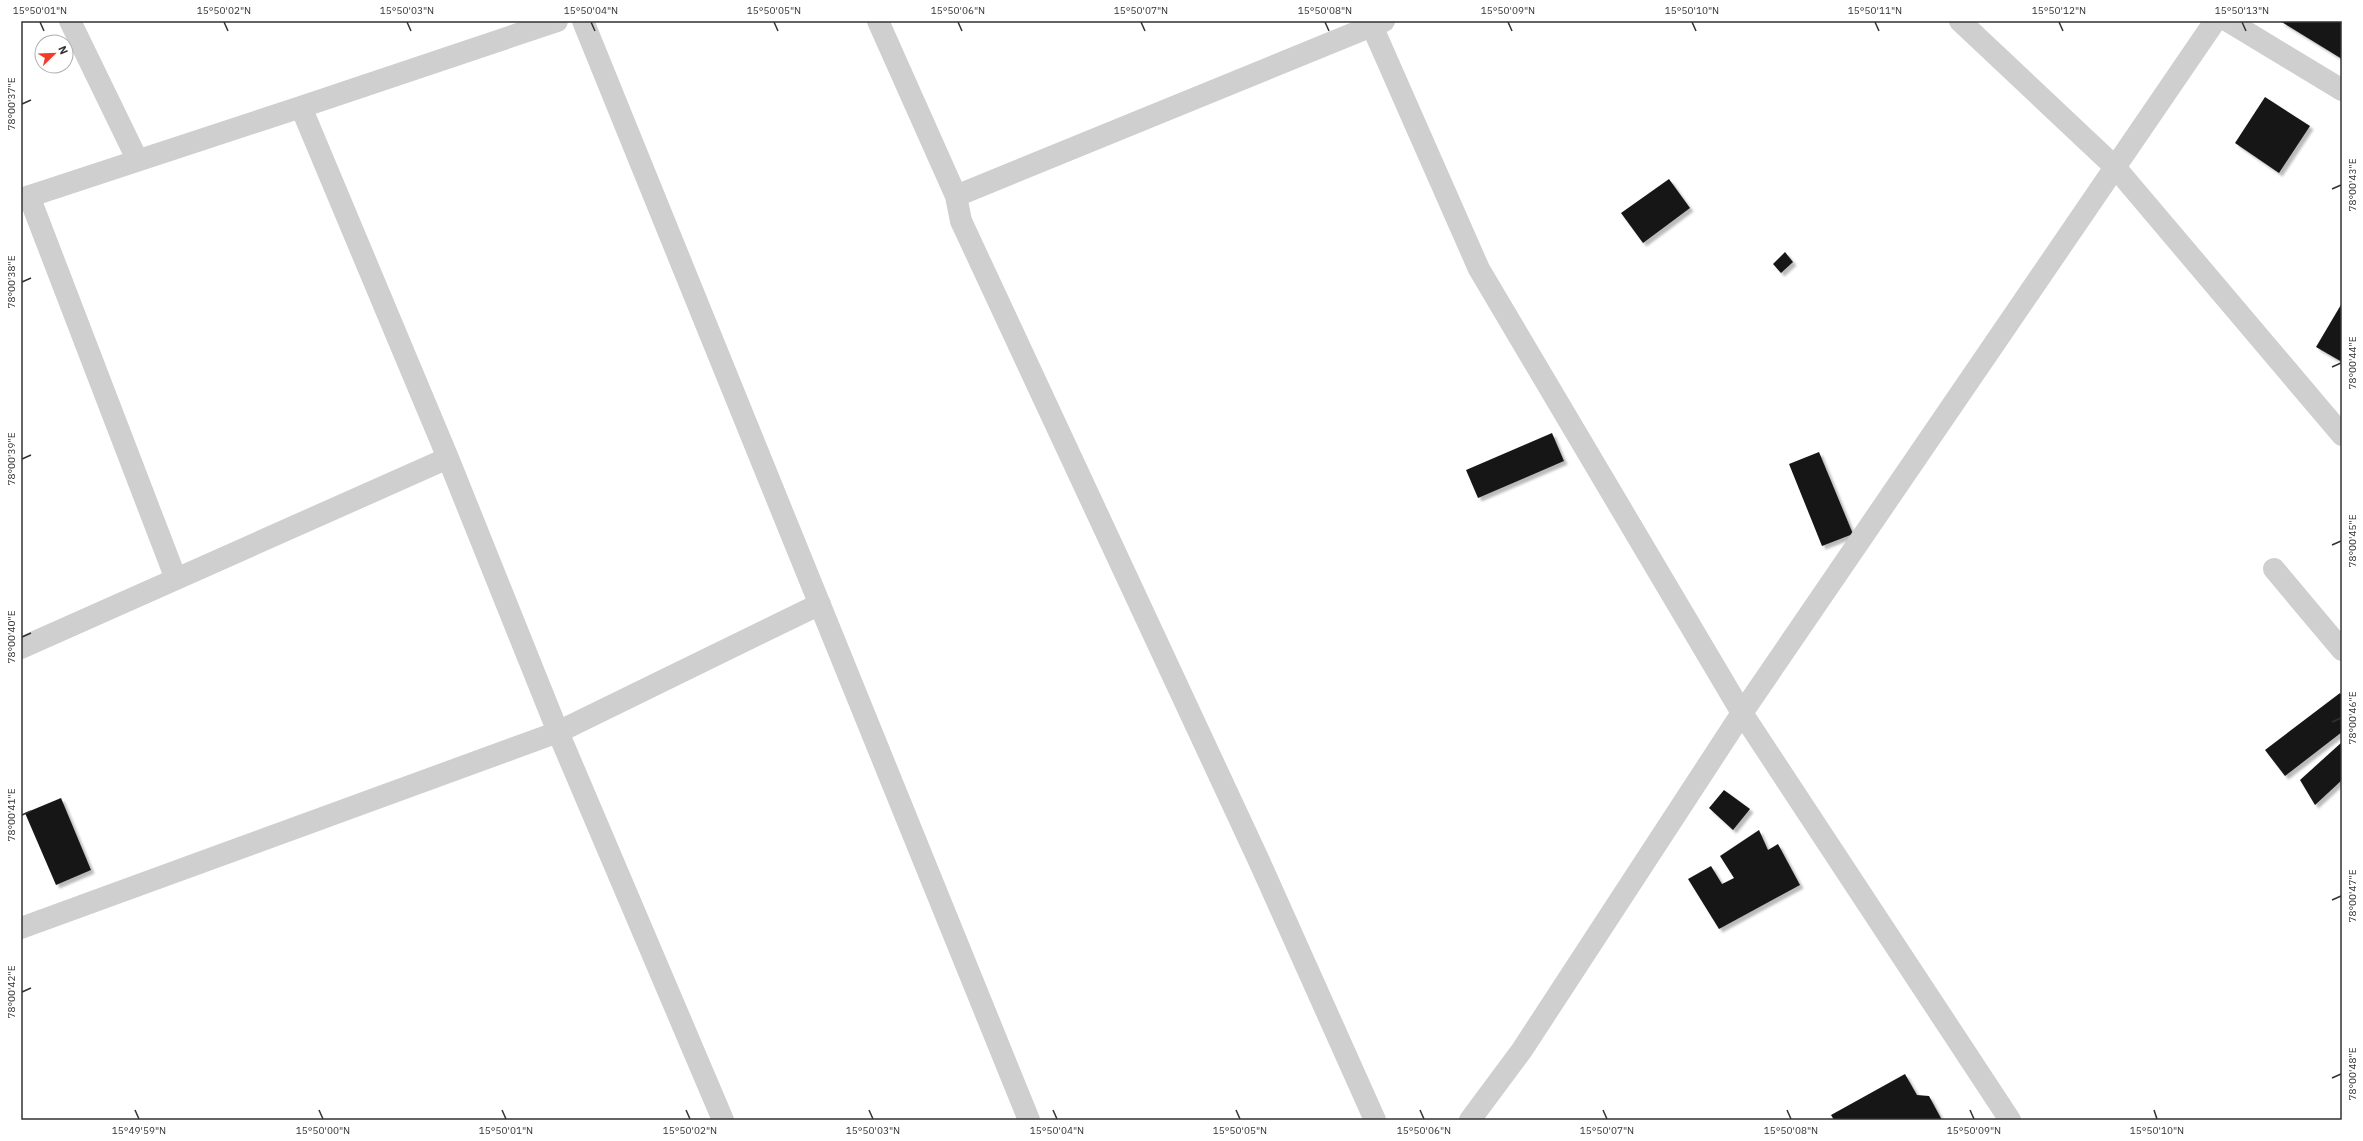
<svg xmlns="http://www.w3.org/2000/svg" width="2363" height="1141" font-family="'IBM Plex Sans',sans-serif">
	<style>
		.building { fill: #191919; filter: url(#shadow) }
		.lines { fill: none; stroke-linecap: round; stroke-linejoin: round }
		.minor { stroke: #cfcfcf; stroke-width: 22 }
		.ticks { fill: none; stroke: #323232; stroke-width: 1.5 }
		.neatline { fill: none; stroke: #323232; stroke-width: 1.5 }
		.ticks-label { font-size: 10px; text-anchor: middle; fill: #323232 }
	</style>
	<defs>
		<filter id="shadow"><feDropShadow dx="3.5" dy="3.5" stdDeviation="1" flood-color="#0004"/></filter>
	</defs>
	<rect width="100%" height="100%" fill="#fff"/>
	<path class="building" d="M2280 21H2342V59Z
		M2265 97 2310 126 2279 173 2235 143Z
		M1669 179 1690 208 1643 243 1621 213Z
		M1785 252 1793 262 1781 273 1773 264Z
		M2342 303V362L2316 347Z
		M1552 433 1564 461 1478 498 1466 470Z
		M1819 452 1853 534 1822 546 1789 464Z
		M2340 693 2342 696V732L2285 776 2265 750Z
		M2342 742V780L2315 805 2300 780Z
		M1724 790 1750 809 1733 830 1709 808Z
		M61 798 91 870 56 885 25 813Z
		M1759 830 1768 850 1778 844 1800 885 1719 929 1688 879 1711 866 1722 884 1734 878 1720 856Z
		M1905 1074 1917 1095 1929 1096 1942 1120H1834L1831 1115Z"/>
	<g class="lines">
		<path class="minor" d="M70 21 137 159
			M557 21 301 107 448 458 558 732 723 1120
			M583 21 1029 1120
			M878 21 956 196 961 221 1260 863 1375 1120
			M1960 21 2115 167 2342 435
			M2228 21 2342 90
			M1372 26 1479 269 1742 713 1522 1050 1470 1120
			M29 196 176 579
			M956 196 1384 21
			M21 199 301 107
			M2274 569 2342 650
			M21 648 448 458
			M21 928 558 732 820 604
			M2010 1120 1742 713 2215 21"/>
	</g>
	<path class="ticks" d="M40 22 44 31M224 22 228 31M407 22 411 31M591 22 595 31M774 22 778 31M958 22 962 31M1141 22 1145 31M1325 22 1329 31M1508 22 1512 31M1692 22 1696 31M1875 22 1879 31M2059 22 2063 31M2242 22 2246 31M22 104 31 100M2332 189 2341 185M22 282 31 278M2332 367 2341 363M22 459 31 455M2332 545 2341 541M22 637 31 633M2332 722 2341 718M22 815 31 811M2332 900 2341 896M22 992 31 988M2332 1078 2341 1074M135 1110 139 1119M319 1110 323 1119M502 1110 506 1119M686 1110 690 1119M869 1110 873 1119M1053 1110 1057 1119M1236 1110 1240 1119M1420 1110 1424 1119M1603 1110 1607 1119M1787 1110 1791 1119M1970 1110 1974 1119M2154 1110 2157 1119"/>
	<rect width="2363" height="1141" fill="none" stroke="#ffffff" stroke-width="44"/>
	<g transform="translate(54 54) rotate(67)"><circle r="19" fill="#ffffff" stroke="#adadad"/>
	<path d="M0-3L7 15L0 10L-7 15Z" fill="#f33b2a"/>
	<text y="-6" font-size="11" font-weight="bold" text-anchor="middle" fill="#323232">N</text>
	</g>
	<rect x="22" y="22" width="2319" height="1097" class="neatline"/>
	<g class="ticks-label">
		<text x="40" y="14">15°50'01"N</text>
		<text x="224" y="14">15°50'02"N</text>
		<text x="407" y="14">15°50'03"N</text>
		<text x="591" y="14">15°50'04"N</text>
		<text x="774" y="14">15°50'05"N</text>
		<text x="958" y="14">15°50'06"N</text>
		<text x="1141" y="14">15°50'07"N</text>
		<text x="1325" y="14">15°50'08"N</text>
		<text x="1508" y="14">15°50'09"N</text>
		<text x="1692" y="14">15°50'10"N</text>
		<text x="1875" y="14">15°50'11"N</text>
		<text x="2059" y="14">15°50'12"N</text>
		<text x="2242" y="14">15°50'13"N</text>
		<text transform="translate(11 104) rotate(-90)" y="4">78°00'37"E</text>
		<text transform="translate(2352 185) rotate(-90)" y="4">78°00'43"E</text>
		<text transform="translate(11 282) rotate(-90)" y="4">78°00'38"E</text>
		<text transform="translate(2352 363) rotate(-90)" y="4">78°00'44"E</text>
		<text transform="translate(11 459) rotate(-90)" y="4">78°00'39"E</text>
		<text transform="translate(2352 541) rotate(-90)" y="4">78°00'45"E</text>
		<text transform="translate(11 637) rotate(-90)" y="4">78°00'40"E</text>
		<text transform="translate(2352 718) rotate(-90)" y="4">78°00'46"E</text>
		<text transform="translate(11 815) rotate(-90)" y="4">78°00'41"E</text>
		<text transform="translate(2352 896) rotate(-90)" y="4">78°00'47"E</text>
		<text transform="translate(11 992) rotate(-90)" y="4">78°00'42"E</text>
		<text transform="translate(2352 1074) rotate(-90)" y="4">78°00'48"E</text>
		<text x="139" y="1134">15°49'59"N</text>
		<text x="323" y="1134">15°50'00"N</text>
		<text x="506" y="1134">15°50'01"N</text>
		<text x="690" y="1134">15°50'02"N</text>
		<text x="873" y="1134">15°50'03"N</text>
		<text x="1057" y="1134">15°50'04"N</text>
		<text x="1240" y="1134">15°50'05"N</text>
		<text x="1424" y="1134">15°50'06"N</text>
		<text x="1607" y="1134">15°50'07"N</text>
		<text x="1791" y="1134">15°50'08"N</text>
		<text x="1974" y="1134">15°50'09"N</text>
		<text x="2157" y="1134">15°50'10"N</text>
	</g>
</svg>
